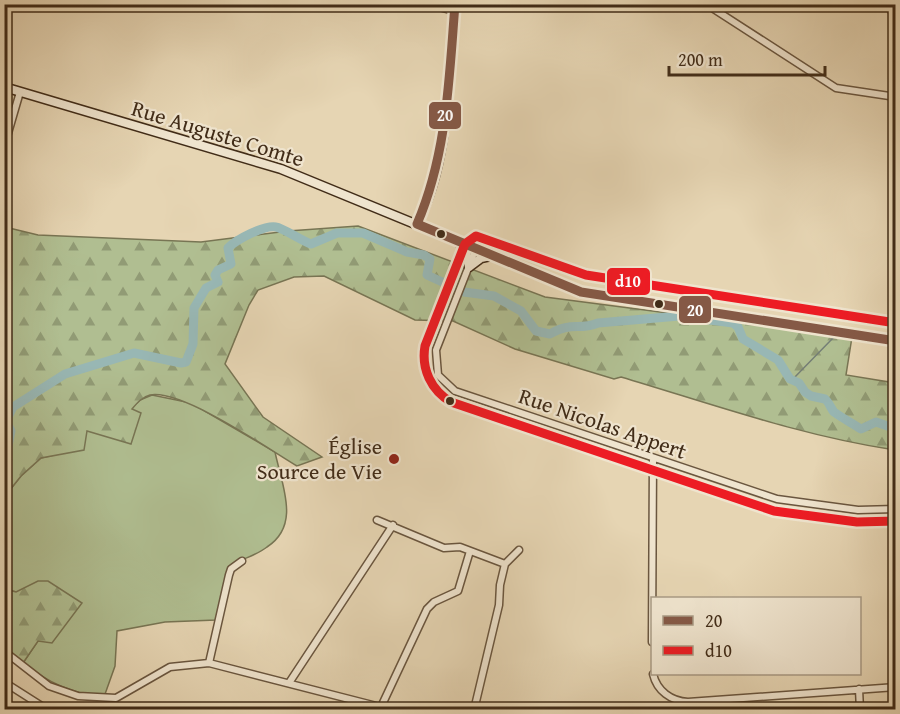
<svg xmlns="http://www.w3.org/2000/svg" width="900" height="714" font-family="'Gentium Book Plus',serif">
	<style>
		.green { fill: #b0be91; stroke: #787554; stroke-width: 1.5 }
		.forest { fill: url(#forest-firs); stroke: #787554; stroke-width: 1.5 }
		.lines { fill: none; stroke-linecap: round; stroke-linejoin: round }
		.stream { stroke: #757f76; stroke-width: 1.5 }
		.river { stroke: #98b7b4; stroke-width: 9 }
		.street-casing { stroke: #6a563f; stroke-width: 9 }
		.secondary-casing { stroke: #412c18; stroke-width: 11 }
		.street { stroke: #efe4ce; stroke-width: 6 }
		.secondary { stroke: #efe4ce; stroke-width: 8 }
		.bus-1-casing { stroke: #efe4ce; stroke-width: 14 }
		.bus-2-casing { stroke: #efe4ce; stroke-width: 14 }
		.bus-1 { stroke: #855946; stroke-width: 9 }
		.bus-2 { stroke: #ed1c24; stroke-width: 9 }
		.bus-dot { fill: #412c18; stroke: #efe4ce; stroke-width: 2 }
		.poi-dot { fill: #8f2418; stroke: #efe4ce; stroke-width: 2 }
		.labels { text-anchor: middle; stroke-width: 4.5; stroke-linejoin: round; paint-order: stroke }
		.street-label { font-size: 22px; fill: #412c18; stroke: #efe4ce }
		.poi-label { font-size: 22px; fill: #412c18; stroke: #efe4ce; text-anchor: end }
		.line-badge { stroke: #efe4ce; stroke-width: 2 }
		.badge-label { font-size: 16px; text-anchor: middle; font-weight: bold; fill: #fff }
	</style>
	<defs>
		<pattern id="forest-firs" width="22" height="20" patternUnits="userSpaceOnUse" patternTransform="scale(1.5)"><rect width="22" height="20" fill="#b0be91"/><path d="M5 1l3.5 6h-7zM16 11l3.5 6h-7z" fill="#919b75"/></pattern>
	</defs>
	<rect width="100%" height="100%" fill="#e6d5b3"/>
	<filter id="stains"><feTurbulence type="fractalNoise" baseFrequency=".00333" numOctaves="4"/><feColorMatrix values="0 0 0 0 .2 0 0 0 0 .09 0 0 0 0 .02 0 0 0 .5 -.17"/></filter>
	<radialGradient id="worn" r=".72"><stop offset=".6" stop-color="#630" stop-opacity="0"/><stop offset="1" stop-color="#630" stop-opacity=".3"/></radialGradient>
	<path class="green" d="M152 395 191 403 275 452C282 486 301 525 267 547 257 555 244 558 234 564L216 620 165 622 117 631 115 666 104 697C71 694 48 682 23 663L38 641 16 592 5 589V496L21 476 41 458 54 455 86 431 131 409 140 400Z"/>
	<path class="forest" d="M358 226 545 297 852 337 846 375 895 383V450C801 436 712 404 621 377L614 379 515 349 453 321 415 320 324 276 294 277 258 290 249 305 225 364 263 417 322 457 297 466C267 448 182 389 150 395 142 397 137 403 132 409L141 413 131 444 87 431 84 450 41 458 21 476 5 496V227L38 235 201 242 288 231Z
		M38 581H48L82 603 52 643 38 641 23 663 5 649 4 589 16 592Z"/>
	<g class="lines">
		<path class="stream" d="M792 380 833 338"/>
		<path class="river" d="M4 465 11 431 6 421 13 407 65 374 134 353 181 363 186 362 193 344 194 308 206 288 218 282 215 275 218 270 231 264 228 248C237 239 264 225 276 227 283 228 302 241 311 244L337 233H363L407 252 424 255 430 259 427 275 464 292 494 296 521 311 536 331 550 334C572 321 578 331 598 323L679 316 733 323 738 327 743 339 778 360 790 379 799 383 805 392 811 396 825 399C829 402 831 409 834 412 842 418 852 423 861 429L876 422 896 429"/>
		<defs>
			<path id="street" d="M427 4 454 11
				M706 4 836 88 896 97
				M888 4 896 20
				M4 147 20 92
				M476 248 436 350 438 375 455 391 777 499 858 510 896 509
				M377 520 444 548 460 547 505 564 500 585 499 605 474 710
				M505 564 519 550
				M652 642 653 458
				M4 651 49 686 78 696 116 698 170 667 209 663 392 710
				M209 663 229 575 231 569 242 561
				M653 674C657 691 671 701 688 702L896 687
				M4 682 48 710
				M289 683 393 525
				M859 689 860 710
				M381 707 427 609 434 602 458 591 470 551"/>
			<path id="secondary" d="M4 87 281 169 581 292 896 341
				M417 224C450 159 448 76 455 4
				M459 243 466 251 469 267
				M469 267 481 258 495 255"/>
		</defs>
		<use href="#street" class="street-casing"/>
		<use href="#secondary" class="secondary-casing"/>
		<use href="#street" class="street"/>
		<use href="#secondary" class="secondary"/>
		<defs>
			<path id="bus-1" d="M417 224 581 292 896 341
				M417 224C447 154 449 80 455 4"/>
			<path id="bus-2" d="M896 323 586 275 476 236 465 244 425 346C421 369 431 390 451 402L774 511 857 522 896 521"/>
		</defs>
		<use href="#bus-1" class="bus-1-casing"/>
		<use href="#bus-2" class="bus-2-casing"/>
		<use href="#bus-1" class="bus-1"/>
		<use href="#bus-2" class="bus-2"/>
	</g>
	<g class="bus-dot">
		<circle cx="441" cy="234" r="5"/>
		<circle cx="659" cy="304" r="5"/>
		<circle cx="450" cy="401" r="5"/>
	</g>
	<circle class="poi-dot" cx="394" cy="459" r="6"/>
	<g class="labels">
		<g class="street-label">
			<text transform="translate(218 133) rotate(17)" y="8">Rue Auguste Comte</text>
			<text transform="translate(603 423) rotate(19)" y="8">Rue Nicolas Appert</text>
		</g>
		<g class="poi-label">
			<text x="382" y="454">Église<tspan x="382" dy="25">Source de Vie</tspan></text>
		</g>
	</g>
	<g class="line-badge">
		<rect x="428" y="101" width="34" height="29" rx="6" fill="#855946"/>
		<rect x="606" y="267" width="45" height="29" rx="6" fill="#ed1c24"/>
		<rect x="678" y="295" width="34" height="29" rx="6" fill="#855946"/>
	</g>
	<g class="badge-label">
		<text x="445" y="121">20</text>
		<text x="628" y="287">d10</text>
		<text x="695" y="316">20</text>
	</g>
	<rect width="900" height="714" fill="none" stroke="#e6d5b3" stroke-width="24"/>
	<rect x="6" y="6" width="888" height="702" fill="none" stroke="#412c18" stroke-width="3"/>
	<rect x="12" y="12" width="876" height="690" fill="none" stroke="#412c18" stroke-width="1.5"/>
	<rect x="651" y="597" width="210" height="78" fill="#efe4ce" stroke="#a99a85" stroke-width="1.5"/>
	<rect x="663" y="616" width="30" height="9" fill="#855946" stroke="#a99a85" stroke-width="1.5"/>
	<text x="705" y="627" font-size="18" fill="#412c18">20</text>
	<rect x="663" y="646" width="30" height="9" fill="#ed1c24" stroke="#a99a85" stroke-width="1.5"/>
	<text x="705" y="657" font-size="18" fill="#412c18">d10</text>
	<path d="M669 66v9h156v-9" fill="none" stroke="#412c18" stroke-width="3"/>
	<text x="678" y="66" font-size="18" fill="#412c18" stroke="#efe4ce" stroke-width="4.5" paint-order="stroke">200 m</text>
	<rect width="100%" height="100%" filter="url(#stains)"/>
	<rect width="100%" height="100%" fill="url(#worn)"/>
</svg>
